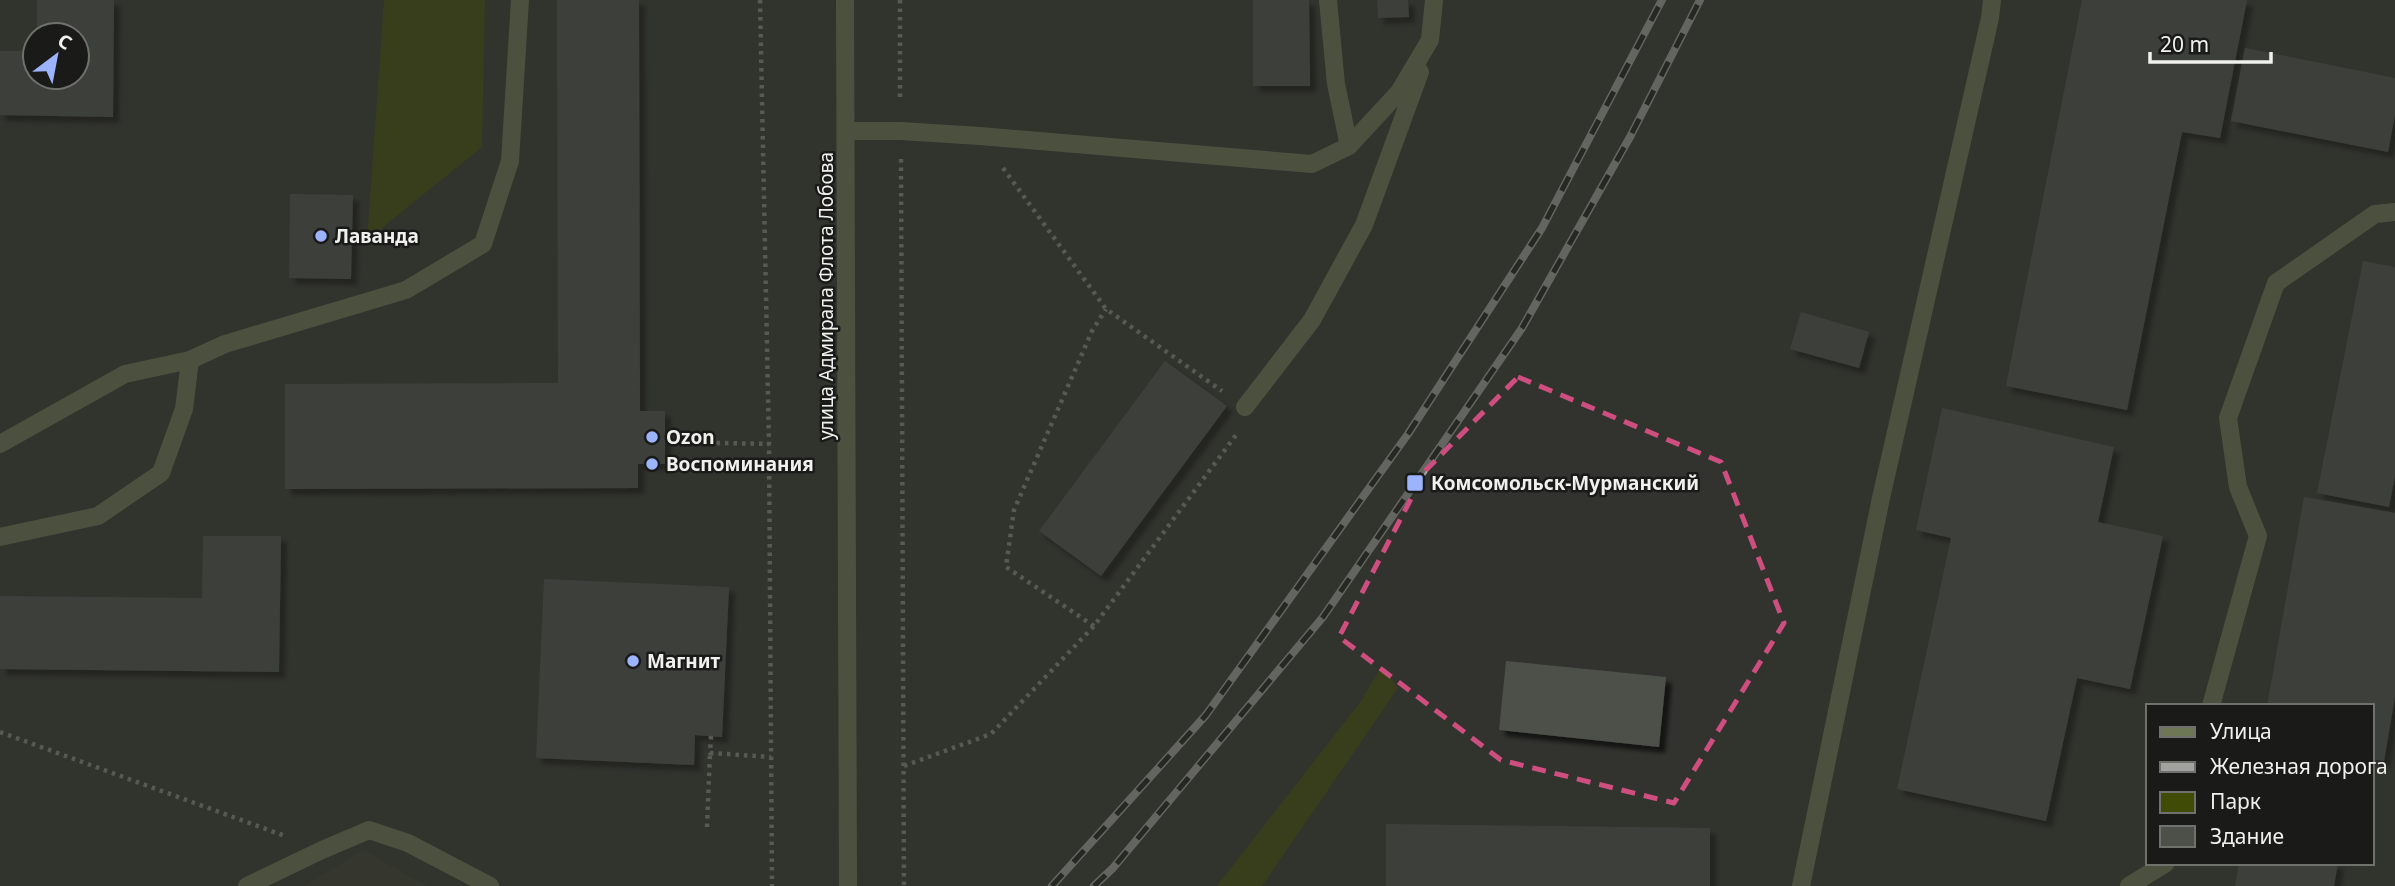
<svg xmlns="http://www.w3.org/2000/svg" width="2395" height="886" font-family="'Noto Sans',sans-serif">
	<style>
		.built { fill: #3a3d32 }
		.green { fill: #404c06 }
		.building { fill: #4d4f49; filter: url(#shadow) }
		.lines { fill: none; stroke-linecap: round; stroke-linejoin: round }
		.path { stroke: #868782; stroke-width: 4.5; stroke-dasharray: 3.5 5; stroke-linecap: butt }
		.minor { stroke: #6d7655; stroke-width: 18 }
		.rail-casing { stroke: #a2a39e; stroke-width: 8 }
		.rail { stroke: #1a1b18; stroke-width: 5; stroke-dasharray: 16; stroke-linecap: butt }
		.marked { fill: none; stroke: #ce4e80; stroke-width: 5; stroke-dasharray: 14 9; stroke-linejoin: round }
		.poi-dot { fill: #9cb4fd; stroke: #1a1b18; stroke-width: 2.5 }
		.labels { text-anchor: middle; stroke-width: 5; stroke-linejoin: round; paint-order: stroke }
		.poi-label { font-size: 19px; font-weight: bold; fill: #f0f1ed; stroke: #1a1b18; text-anchor: start }
		.street-label { font-size: 19px; fill: #f0f1ed; stroke: #1a1b18 }
	</style>
	<defs>
		<filter id="shadow"><feDropShadow dx="6" dy="6" stdDeviation="2" flood-color="#0009"/></filter>
	</defs>
	<rect width="100%" height="100%" fill="#32332e"/>
	<path class="built" d="M363 850 426 886H305Z"/>
	<path class="green" d="M384 0H485L482 147 367 240Z
		M1382 666 1398 688 1262 886H1217L1361 701Z"/>
	<path class="building" d="M37 0H114L113 117 0 115V51H35V77H77V35H37Z
		M557 0H639L640 411H665V464H638V488L285 489V384L558 383Z
		M1253 0H1309L1310 86H1253Z
		M1377 0H1408L1409 17 1378 18Z
		M2082 0H2247L2220 138 2182 132 2127 410 2006 386Z
		M2245 48 2395 78V115L2388 152 2231 121Z
		M290 194 353 195 351 279 289 278Z
		M2363 261 2395 267V476L2389 507 2317 493Z
		M1801 312 1869 332 1859 368 1790 349Z
		M1165 361 1227 406 1101 576 1039 531Z
		M1942 408 2114 447 2098 522 2163 536 2130 689 2077 678 2046 821 1897 789 1951 538 1916 530Z
		M2304 497 2395 513V697L2384 761 2372 759V706H2267Z
		M203 536H281L279 672 0 669V596L202 598Z
		M544 579 729 587 722 737 695 735 694 765 536 758Z
		M1506 661 1666 677 1659 747 1499 730Z
		M1386 824 1710 828V886H1386Z
		M2239 863H2338L2334 886H2235Z"/>
	<g class="lines">
		<path class="path" d="M760 0 769 444 772 886
			M900 0V101
			M901 159 904 886
			M1003 168 1106 309 1222 391
			M674 442 769 444
			M1094 626 1006 567 1014 510 1092 331 1106 309
			M0 732 285 836
			M711 736 710 753 771 757
			M904 766 991 734 1094 626 1236 435
			M707 827 710 753"/>
		<path class="minor" d="M845 0 848 886
			M1328 0 1336 84 1349 146
			M846 131H901L980 136 1312 164 1349 146 1399 92 1430 40 1434 0
			M1245 407 1312 320 1364 225 1420 72
			M0 444 125 374 190 360 225 344 406 290 483 244 510 161 520 0
			M0 537 98 516 161 473 184 409 190 360
			M2211 706 2258 536 2238 487 2228 418 2276 283 2375 214 2395 212
			M247 886 322 850 369 830 408 843 490 886
			M1801 886 1881 498 1990 18 1992 0
			M2129 886 2166 863"/>
		<defs>
			<path id="rail" d="M1052 886 1206 715 1408 434 1542 228 1662 0
				M1094 886 1113 868 1323 617 1522 328 1630 137 1700 0"/>
		</defs>
		<use href="#rail" class="rail-casing"/>
		<use href="#rail" class="rail"/>
	</g>
	<path d="M0 0H2395V886H0ZM1518 377 1721 462 1784 623 1674 803 1501 760 1339 637 1426 470Z" fill="#32332e" fill-opacity=".55" fill-rule="evenodd"/>
	<path class="marked" d="M1518 377 1721 462 1784 623 1674 803 1501 760 1339 637 1426 470Z"/>
	<g class="poi-dot">
		<circle cx="321" cy="236" r="7"/>
		<circle cx="652" cy="437" r="7"/>
		<circle cx="652" cy="464" r="7"/>
		<rect x="1406" y="474" width="18" height="18" rx="3.5"/>
		<circle cx="633" cy="661" r="7"/>
	</g>
	<g class="labels">
		<g class="poi-label">
			<text x="335" y="243">Лаванда</text>
			<text x="666" y="444">Ozon</text>
			<text x="666" y="471">Воспоминания</text>
			<text x="1431" y="490">Комсомольск-Мурманский</text>
			<text x="647" y="668">Магнит</text>
		</g>
		<g class="street-label">
			<text transform="translate(826 296) rotate(-90)" y="7">улица Адмирала Флота Лобова</text>
		</g>
	</g>
	<rect x="2146" y="704" width="228" height="161" fill="#1a1b18" stroke="#70716d" stroke-width="2"/>
	<rect x="2160" y="727" width="35" height="10" fill="#6d7655" stroke="#70716d" stroke-width="2"/>
	<text x="2210" y="739" font-size="21" fill="#f0f1ed">Улица</text>
	<rect x="2160" y="762" width="35" height="10" fill="#a2a39e" stroke="#70716d" stroke-width="2"/>
	<text x="2210" y="774" font-size="21" fill="#f0f1ed">Железная дорога</text>
	<rect x="2160" y="792" width="35" height="21" fill="#404c06" stroke="#70716d" stroke-width="2"/>
	<text x="2210" y="809" font-size="21" fill="#f0f1ed">Парк</text>
	<rect x="2160" y="826" width="35" height="21" fill="#4d4f49" stroke="#70716d" stroke-width="2"/>
	<text x="2210" y="844" font-size="21" fill="#f0f1ed">Здание</text>
	<g transform="translate(56 56) rotate(32)"><circle r="33" fill="#1a1b18" stroke="#70716d" stroke-width="2"/>
	<path d="M0-5L12 26L0 18L-12 26Z" fill="#9cb4fd"/>
	<text y="-10" font-size="19" font-weight="bold" text-anchor="middle" fill="#f0f1ed">С</text>
	</g>
	<path d="M2150 52v10h121v-10" fill="none" stroke="#f0f1ed" stroke-width="3.5"/>
	<text x="2160" y="52" font-size="21" fill="#f0f1ed" stroke="#1a1b18" stroke-width="5" paint-order="stroke">20 m</text>
</svg>
